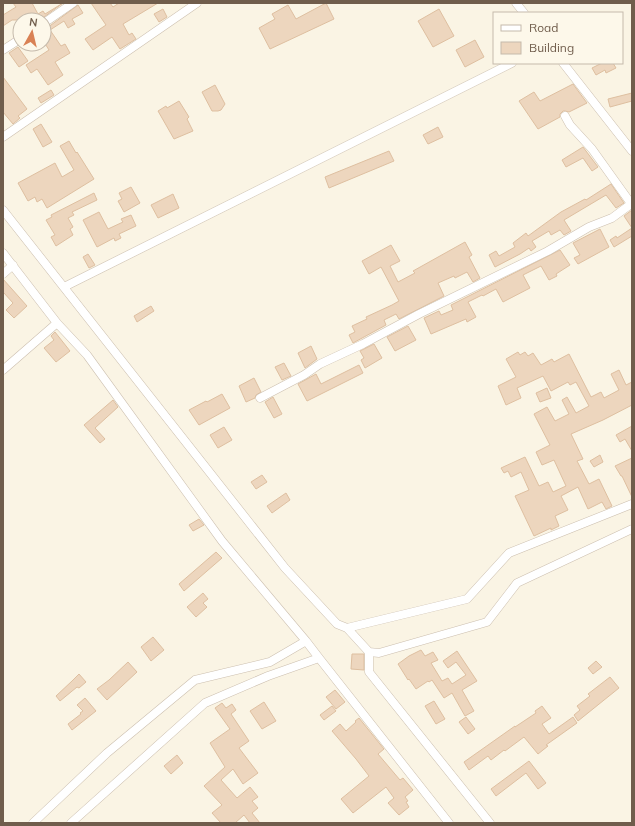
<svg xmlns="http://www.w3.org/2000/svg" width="635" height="826" font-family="Mulish,sans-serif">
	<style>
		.building { fill: #edd6be; stroke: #debfa0 }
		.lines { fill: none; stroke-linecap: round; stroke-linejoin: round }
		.minor-casing { stroke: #ccbfaf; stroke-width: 9 }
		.minor { stroke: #fff; stroke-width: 8 }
	</style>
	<rect width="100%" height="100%" fill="#faf4e4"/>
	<path class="building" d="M13 3H32L38 14 43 11 45 14 63 3 40 20H12L3 26V15L16 7Z
		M91 3H110L113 7 119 3H158L123 24 129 35 132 33 136 39 120 49 112 37 93 50 85 39 106 25Z
		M326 3 334 19 270 49 259 28 275 19 272 14 288 5 296 19Z
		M78 5 83 13 72 19 75 24 68 28 64 21 50 30 61 46 65 44 70 53 55 62 63 75 48 85 37 69 31 73 26 65 49 50 44 42V28H47Z
		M163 9 167 17 159 22 154 14Z
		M439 9 454 36 433 47 418 21Z
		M475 40 484 57 465 67 456 50Z
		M18 47 28 61 19 67 9 53Z
		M602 63H613L616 68 606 73 605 70 596 75 592 68Z
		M3 77 27 109 18 116 20 118 13 124 3 112Z
		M573 84 587 103 569 112 565 111H563L560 114V117L538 129 519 101 534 92 540 101Z
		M215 85 225 104 221 110 218 111H212L202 92Z
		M51 90 54 95 41 103 38 98Z
		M632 93V101L610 107 608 99Z
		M179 101 189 117 187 119 193 131 174 139 158 111 166 106 167 108Z
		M41 124 52 142 43 147 33 129Z
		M438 127 443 137 428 144 423 135Z
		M69 141 76 153 77 152 94 179 47 208 42 199 37 202 35 197 28 201 18 183 55 163 62 177 74 170 60 146Z
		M583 147 598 167 592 171 583 158 566 167 562 160Z
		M389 151 394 161 329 188 325 177Z
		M611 184 624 203 616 208 606 195 564 220 571 231 564 235 560 230 551 235 549 231 532 241 536 247 531 251 529 248 520 254 495 267 489 255 496 251 499 256 515 247 513 243 526 233 528 236 561 212 585 199 586 200Z
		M131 187 140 203 124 212 118 201 122 199 119 193Z
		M94 193 97 200 72 212 74 215 68 218 73 227 70 229 73 235 56 246 51 237 55 235 46 220 52 217 51 215Z
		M173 194 179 208 158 218 151 205Z
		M632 210V236L614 247 610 240 616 236 617 238 632 228 624 216Z
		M99 212 108 229 123 222 121 219 131 215 136 226 119 234 121 238 115 241 114 238 97 247 83 220Z
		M600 229 609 247 578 264 574 258 580 255 573 243Z
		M465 242 472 255 469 257 480 278 473 282 467 272 455 278 454 276 438 283 444 296 399 319 396 314 384 320 386 325 353 343 349 335 355 332 352 326 367 319 366 317 392 305 399 301 381 267 369 274 362 261 391 245 400 261 390 266 398 282 415 273 413 271Z
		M560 250 570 265 556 274 557 276 549 280 541 266 523 275 530 288 503 302 496 289 483 296 482 295 468 302 476 317 467 322 466 319 431 334 424 318 439 311 441 315 453 310 451 305Z
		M88 254 95 265 89 268 83 257Z
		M3 279 27 306 14 318 6 310 13 303 4 293 3 294Z
		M151 306 154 311 137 322 134 316Z
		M408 326 416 340 395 351 387 337Z
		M55 332 70 351 56 362 44 348 54 340 51 336Z
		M374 344 382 358 365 368 361 360 364 358 360 351Z
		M311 346 317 359 305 368 298 353Z
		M518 352 520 355 525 352 528 356 533 353 541 365 552 359 554 362 569 354 591 397 601 392 604 398 619 390 611 374 619 370 626 385 632 382V405L603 420 571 434 583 459 577 461 589 484 599 479 612 506 606 509 602 502 588 509 578 487 561 496 568 510 555 516 559 526 551 530V528L534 536 515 496 529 490 521 472 511 477 508 471 504 473 501 468 525 457 539 486 548 482 553 492 566 486 554 460 542 465 536 452 550 445 534 414 547 407 555 421 569 414 562 400 567 397 576 413 589 406 576 382 570 385 568 382 551 391 543 376 517 388 521 398 506 405 498 386 516 377 506 359Z
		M284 363 291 376 282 380 275 367Z
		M359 365 363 373 307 401 298 384 316 374 321 384Z
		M254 378 261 392 256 395 255 398 246 402 239 386Z
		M547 388 551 398 540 402 536 393Z
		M222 394 230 408 199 425 189 410 206 401 207 402Z
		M273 397 282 414 274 418 265 402Z
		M113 400 118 407 95 428 105 439 100 443 84 425Z
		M632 426V451L625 439 620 442 616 435Z
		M224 427 232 440 218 448 210 435Z
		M600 455 603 462 594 467 590 461Z
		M632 458V497L622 476H621L615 466Z
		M262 475 267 482 256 489 251 482Z
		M286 493 290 500 272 513 267 506Z
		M199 519 204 525 193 531 189 525Z
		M216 552 222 558 184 591 179 584Z
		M203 593 208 599 203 603 207 607 196 617 187 607Z
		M153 637 164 650 151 661 141 647Z
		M421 650 425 656 433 652 438 660 431 663 442 681 448 678 452 684 466 675 456 662 448 668 443 661 457 651 477 681 462 690 474 711 465 716 452 693 444 698 432 680 429 682 428 681 416 689 409 679 408 680 398 664 409 656Z
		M352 654H364V670L351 669Z
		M596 661 602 667 593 674 588 668Z
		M128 662 137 672 107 700 97 689 109 680Z
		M79 674 86 682 79 688 77 687 60 701 56 696 72 681Z
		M610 677 619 688 578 721 574 715 580 710 577 706 590 696 588 694Z
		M335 690 345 702 336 709 326 697Z
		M85 698 96 711 72 730 68 724 81 714 80 713 83 711 77 705Z
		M434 701 445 719 436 724 425 706Z
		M264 702 276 721 262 729 250 711Z
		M222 703 226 708 232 704 236 710 231 714 249 741 239 748 258 773 243 784 233 769 221 780 237 798 250 787 258 797 252 801 258 808 252 813 260 823H250L244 815 235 823H221L212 813 222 805 204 786 225 767 210 743 230 729 215 708Z
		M332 706 336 711 324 720 320 715Z
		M542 706 551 718 542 724 549 734 573 717 577 723 546 745 548 746 538 754 524 737 505 751 504 750 491 760 488 756 469 770 464 762 515 726V727L536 713 535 711Z
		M466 717 475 729 468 734 459 722Z
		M359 718 384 749 378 754 400 780 403 778 413 790 405 797 408 801 406 802 409 807 399 815 388 803 394 798 386 787 353 813 341 799 369 776 356 759 332 731 340 724 346 731 356 722 355 721Z
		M177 755 183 763 171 774 164 766Z
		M529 761 546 783 538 789 526 773 496 796 491 789Z"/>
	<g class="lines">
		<defs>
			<path id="minor" d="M516 3 524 13
				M44 23 73 3
				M3 50 20 39
				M563 63 632 151
				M565 116 570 125 592 149 632 205
				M3 137 197 3
				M3 210 285 568 337 624 347 628 369 652 379 653 487 622 517 583 632 529
				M3 253 57 323 87 355 222 541 306 641 319 658 449 823
				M3 274 13 265
				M64 287 512 63
				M3 370 57 323
				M260 398 304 375 320 364 363 344 419 314 548 251 589 227 612 218 631 204
				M347 628 467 599 509 553 632 504
				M369 652V672L490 823
				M33 823 107 753 195 680 270 662 306 641
				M71 823 205 703 268 676 319 658"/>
		</defs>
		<use href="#minor" class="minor-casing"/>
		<use href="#minor" class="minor"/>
	</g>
	<rect width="635" height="826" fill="none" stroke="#705d4c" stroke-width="8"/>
	<rect x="493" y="12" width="130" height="52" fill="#fdf8ea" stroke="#c5baab"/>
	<rect x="501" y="25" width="20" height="6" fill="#ffffff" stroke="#c5baab"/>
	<text x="529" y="32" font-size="12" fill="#705d4c">Road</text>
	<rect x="501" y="42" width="20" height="12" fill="#edd6be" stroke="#c5baab"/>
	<text x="529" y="52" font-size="12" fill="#705d4c">Building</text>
	<g transform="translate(32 32) rotate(8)"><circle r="19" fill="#fdf8ea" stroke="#c5baab"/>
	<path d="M0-3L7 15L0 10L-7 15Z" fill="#d98154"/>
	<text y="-6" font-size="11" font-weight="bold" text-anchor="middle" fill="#705d4c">N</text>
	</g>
</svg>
